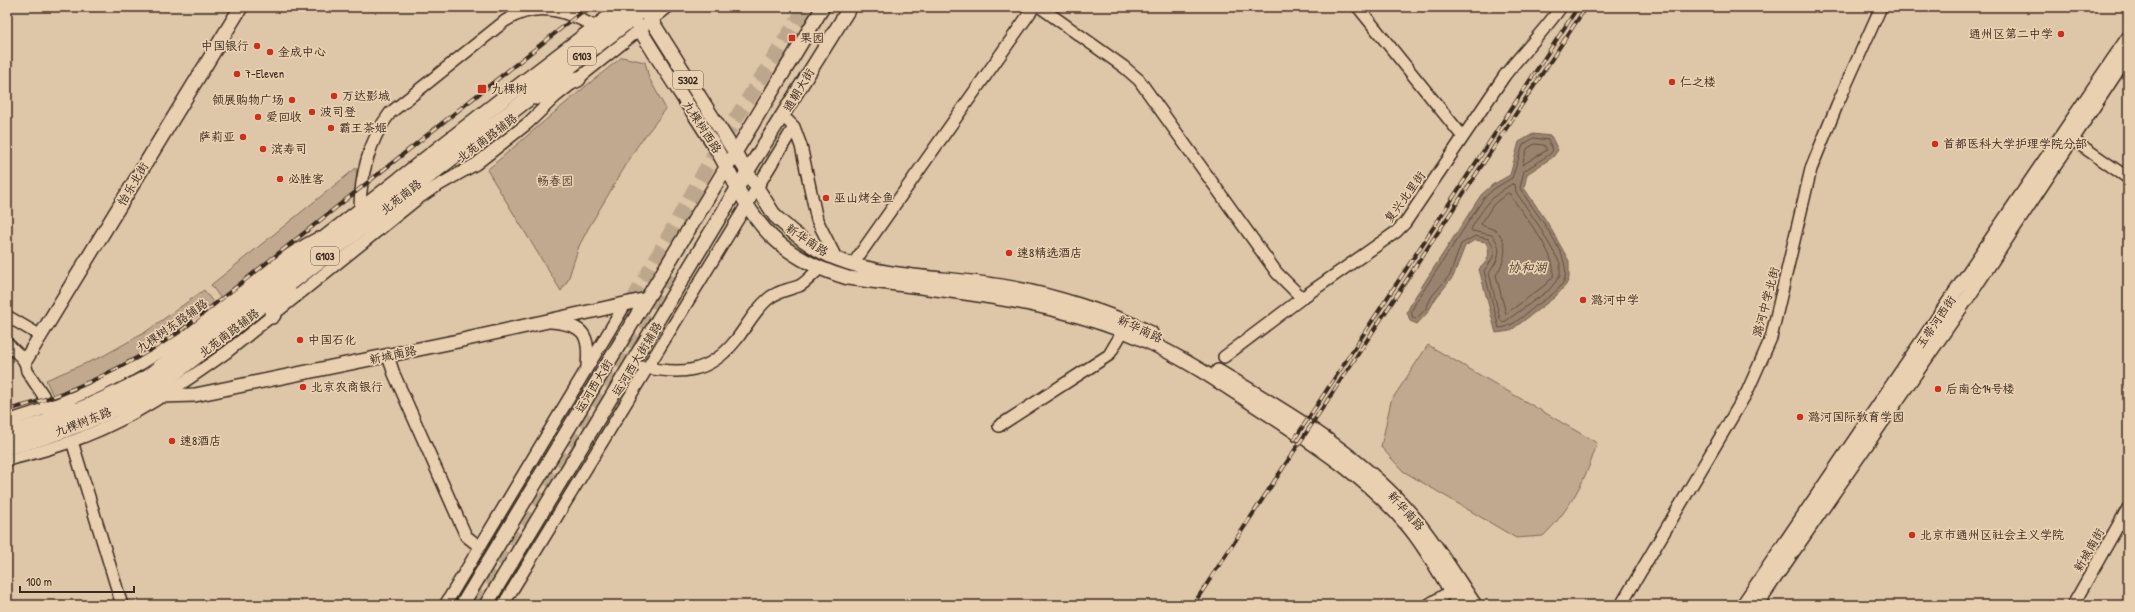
<svg xmlns="http://www.w3.org/2000/svg" width="2135" height="612" font-family="'Patrick Hand','LXGW WenKai TC',sans-serif">
	<style>
		.green { fill: #c0a98f; stroke: #7e6a56 }
		.water { fill: #99836e; stroke: #735f4e }
		.lines { fill: none; stroke-linecap: round; stroke-linejoin: round }
		.shore { stroke: #614e3e; stroke-width: 1 }
		.highway-tunnel { stroke: #bda78c; stroke-width: 15; stroke-dasharray: 15 8; stroke-linecap: butt }
		.minor-casing { stroke: #3b2a1e; stroke-width: 14 }
		.major-casing { stroke: #3b2a1e; stroke-width: 16 }
		.highway-casing { stroke: #3b2a1e; stroke-width: 18 }
		.minor { stroke: #e9d0b1; stroke-width: 11 }
		.major { stroke: #e9d0b1; stroke-width: 13 }
		.highway { stroke: #e9d0b1; stroke-width: 15 }
		.rail-casing { stroke: #3b2a1e; stroke-width: 4 }
		.rail { stroke: #e9d0b1; stroke-width: 2.5; stroke-dasharray: 8; stroke-linecap: butt }
		.poi-dot { fill: #c8321e; stroke: #e9d0b1; stroke-width: 1.5 }
		.labels { text-anchor: middle; stroke-width: 3.5; stroke-linejoin: round; paint-order: stroke }
		.shield { fill: #e9d0b1; stroke: #6f5c4a; stroke-width: 1 }
		.shield-label { font-size: 11px; font-weight: bold; fill: #3b2a1e }
		.poi-label { font-size: 12px; fill: #3b2a1e; stroke: #e9d0b1; text-anchor: start }
		.street-label { font-size: 12px; fill: #3b2a1e; stroke: #e9d0b1 }
		.park-label { font-size: 12px; fill: #4f3d2f; stroke: #e9d0b1 }
		.water-label { font-size: 13px; font-style: italic; fill: #524032; stroke: #e9d0b1 }
	</style>
	<rect width="100%" height="100%" fill="#dec6a8"/>
	<filter id="ink" filterUnits="userSpaceOnUse"><feTurbulence type="fractalNoise" baseFrequency=".025" numOctaves="2"/><feDisplacementMap in="SourceGraphic" scale="8" xChannelSelector="R" yChannelSelector="G"/><feConvolveMatrix kernelMatrix="1 2 1 2 8 2 1 2 1" color-interpolation-filters="sRGB"/></filter>
	<g filter="url(#ink)">
		<path class="green" d="M622 57 645 62 649 78 666 109 638 145 589 227 579 246 568 280 561 291 487 170C532 132 576 93 622 57Z
			M356 168 358 191 222 300 211 285Z
			M204 290 215 305C166 343 113 378 54 398L46 380 103 356 144 333Z
			M1428 345 1597 443C1587 478 1569 511 1543 536L1516 538 1403 471 1381 447 1391 401Z"/>
		<path class="water" d="M1533 134 1551 136 1558 150 1553 157 1527 174 1524 188 1547 222 1569 261V278L1566 285 1555 297 1510 331 1496 333 1479 269C1489 260 1491 255 1486 242L1475 240 1465 246 1453 277 1436 298 1428 312 1417 324 1410 321 1407 312 1413 300 1481 195 1492 185 1510 175 1519 142Z"/>
		<g class="lines">
			<path class="shore" d="M1534 138 1548 140 1553 150 1550 154 1524 171 1520 188C1531 209 1577 259 1563 283 1557 292 1546 299 1537 305 1526 313 1513 328 1499 328L1484 271C1492 259 1499 254 1489 239L1475 236 1461 244 1450 275 1432 296 1425 310 1416 319 1413 318 1411 312 1416 302 1484 198 1495 188 1512 178 1523 145Z
				M1535 144 1544 145 1547 150 1522 165 1527 149Z
				M1512 184 1515 185 1516 192 1539 226 1560 263V276L1549 290 1503 323 1500 319 1489 273C1498 260 1504 249 1492 235L1472 231 1471 229C1483 208 1491 196 1512 184Z
				M1508 193 1510 194C1522 215 1558 253 1553 277L1545 285 1506 314 1496 275C1505 262 1510 242 1496 231 1491 227 1485 228 1481 224L1493 205Z"/>
			<path class="highway-tunnel" d="M566 421 721 142 806 7
				M477 605 614 373 669 273"/>
			<defs>
				<path id="minor" d="M1040 7 1124 67 1139 80 1277 273 1302 298
					M1358 7 1463 137
					M783 116 794 127 801 146 817 220 836 258
					M2066 135 2128 178
					M360 210C360 177 369 140 390 113L505 21C537 1 564 10 596 27
					M853 264 1034 7
					M7 316 41 336
					M551 322C584 325 590 334 587 366
					M7 343 25 361 27 371 43 395 47 409
					M388 356 394 374 466 536 480 547
					M1224 357 1302 298 1396 232 1405 223 1505 75C1523 52 1544 31 1561 7
					M642 367C681 375 709 374 736 340 747 326 754 311 768 299 777 291 788 290 799 286 806 283 814 273 820 268
					M7 421C68 403 127 377 178 339 224 306 267 264 318 238
					M999 426 1109 355 1123 331
					M72 441 122 605
					M7 460C32 454 59 447 83 437 135 417 182 384 227 352L416 200 432 189 476 164 528 123 555 97 668 7
					M445 605 626 303
					M503 605 794 127
					M1428 605 1451 591
					M1621 605 1747 392 1771 338 1811 169 1837 105 1881 7
					M2073 605 2128 508"/>
				<path id="major" d="M643 7 775 216C793 233 813 250 837 259 888 279 952 277 1007 287 1052 295 1110 313 1151 333
					M628 9C654 56 685 99 714 145 734 178 748 218 779 243 798 259 824 271 848 278 947 291 1050 298 1142 339 1189 360 1231 390 1273 417 1322 449 1370 481 1408 526 1429 551 1442 579 1460 605
					M25 361 241 7
					M1218 371C1288 413 1364 456 1416 520 1438 547 1456 577 1475 605
					M150 379 161 396 195 395 458 341 647 299
					M462 605 823 7
					M486 605 747 172 850 7
					M1743 605 2128 38
					M1756 605 1968 297 2128 54"/>
				<path id="highway" d="M536 97 578 79
					M272 316 288 290
					M48 408 55 407 75 410
					M7 433C56 422 104 401 148 377L513 91 623 7
					M7 447C59 435 109 414 155 388L646 7"/>
			</defs>
			<use href="#minor" class="minor-casing"/>
			<use href="#major" class="major-casing"/>
			<use href="#highway" class="highway-casing"/>
			<use href="#minor" class="minor"/>
			<use href="#major" class="major"/>
			<use href="#highway" class="highway"/>
			<defs>
				<path id="rail" d="M7 410C71 395 127 366 181 331L588 7
					M1294 440 1578 7
					M1193 605 1586 7"/>
			</defs>
			<use href="#rail" class="rail-casing"/>
			<use href="#rail" class="rail"/>
		</g>
	</g>
	<g class="poi-dot">
		<circle cx="2061" cy="34" r="4"/>
		<rect x="788" y="34" width="8" height="8" rx="2"/>
		<circle cx="257" cy="46" r="4"/>
		<circle cx="270" cy="52" r="4"/>
		<circle cx="237" cy="74" r="4"/>
		<circle cx="1672" cy="82" r="4"/>
		<rect x="477" y="84" width="10" height="10" rx="2"/>
		<circle cx="334" cy="96" r="4"/>
		<circle cx="292" cy="100" r="4"/>
		<circle cx="312" cy="112" r="4"/>
		<circle cx="258" cy="117" r="4"/>
		<circle cx="331" cy="128" r="4"/>
		<circle cx="243" cy="137" r="4"/>
		<circle cx="1935" cy="144" r="4"/>
		<circle cx="263" cy="149" r="4"/>
		<circle cx="280" cy="179" r="4"/>
		<circle cx="826" cy="198" r="4"/>
		<circle cx="1009" cy="253" r="4"/>
		<circle cx="1583" cy="300" r="4"/>
		<circle cx="300" cy="340" r="4"/>
		<circle cx="303" cy="387" r="4"/>
		<circle cx="1938" cy="389" r="4"/>
		<circle cx="1800" cy="417" r="4"/>
		<circle cx="172" cy="441" r="4"/>
		<circle cx="1912" cy="535" r="4"/>
	</g>
	<g class="labels">
		<g class="shield">
			<rect x="568" y="47" width="28" height="18" rx="3"/>
			<rect x="673" y="71" width="30" height="18" rx="3"/>
			<rect x="311" y="247" width="28" height="18" rx="3"/>
		</g>
		<g class="shield-label">
			<text x="582" y="60">G103</text>
			<text x="688" y="84">S302</text>
			<text x="325" y="260">G103</text>
		</g>
		<g class="poi-label">
			<text x="2053" y="38" text-anchor="end">通州区第二中学</text>
			<text x="800" y="42">果园</text>
			<text x="249" y="50" text-anchor="end">中国银行</text>
			<text x="278" y="56">金成中心</text>
			<text x="245" y="78">7-Eleven</text>
			<text x="1680" y="86">仁之楼</text>
			<text x="491" y="93">九棵树</text>
			<text x="342" y="100">万达影城</text>
			<text x="284" y="104" text-anchor="end">领展购物广场</text>
			<text x="320" y="116">波司登</text>
			<text x="266" y="121">爱回收</text>
			<text x="339" y="132">霸王茶姬</text>
			<text x="235" y="141" text-anchor="end">萨莉亚</text>
			<text x="1943" y="148">首都医科大学护理学院分部</text>
			<text x="271" y="153">滨寿司</text>
			<text x="288" y="183">必胜客</text>
			<text x="834" y="202">巫山烤全鱼</text>
			<text x="1017" y="257">速8精选酒店</text>
			<text x="1591" y="304">潞河中学</text>
			<text x="308" y="344">中国石化</text>
			<text x="311" y="391">北京农商银行</text>
			<text x="1946" y="393">后南仓14号楼</text>
			<text x="1808" y="421">潞河国际教育学园</text>
			<text x="180" y="445">速8酒店</text>
			<text x="1920" y="539">北京市通州区社会主义学院</text>
		</g>
		<g class="street-label">
			<text transform="translate(799 90) rotate(-59)" y="4">通朝大街</text>
			<text transform="translate(702 127) rotate(57)" y="4">九棵树西路</text>
			<text transform="translate(487 138) rotate(-37)" y="4">北苑南路辅路</text>
			<text transform="translate(133 184) rotate(-59)" y="4">怡乐北街</text>
			<text transform="translate(401 197) rotate(-38)" y="4">北苑南路</text>
			<text transform="translate(1405 197) rotate(-54)" y="4">复兴北里街</text>
			<text transform="translate(807 240) rotate(34)" y="4">新华南路</text>
			<text transform="translate(1766 302) rotate(-75)" y="4">潞河中学北街</text>
			<text transform="translate(1936 322) rotate(-56)" y="4">玉带河西街</text>
			<text transform="translate(172 326) rotate(-35)" y="4">九棵树东路辅路</text>
			<text transform="translate(1140 329) rotate(25)" y="4">新华南路</text>
			<text transform="translate(229 333) rotate(-37)" y="4">北苑南路辅路</text>
			<text transform="translate(393 355) rotate(-12)" y="4">新城南路</text>
			<text transform="translate(637 359) rotate(-59)" y="4">运河西大街辅路</text>
			<text transform="translate(594 386) rotate(-59)" y="4">运河西大街</text>
			<text transform="translate(83 422) rotate(-21)" y="4">九棵树东路</text>
			<text transform="translate(1406 511) rotate(48)" y="4">新华南路</text>
			<text transform="translate(2089 550) rotate(-60)" y="4">新城南街</text>
		</g>
		<g class="park-label">
			<text x="555" y="185">畅春园</text>
		</g>
		<g class="water-label">
			<text x="1527" y="272">协和湖</text>
		</g>
	</g>
	<rect width="2135" height="612" fill="none" stroke="#e9d0b1" stroke-width="24"/>
	<rect x="12" y="12" width="2111" height="588" fill="none" stroke="#3b2a1e" stroke-width="1.5" filter="url(#ink)"/>
	<path d="M20 586v6h114v-6" fill="none" stroke="#3b2a1e" stroke-width="2"/>
	<text x="26" y="586" font-size="12" fill="#3b2a1e" stroke="#e9d0b1" stroke-width="3" paint-order="stroke">100 m</text>
</svg>
